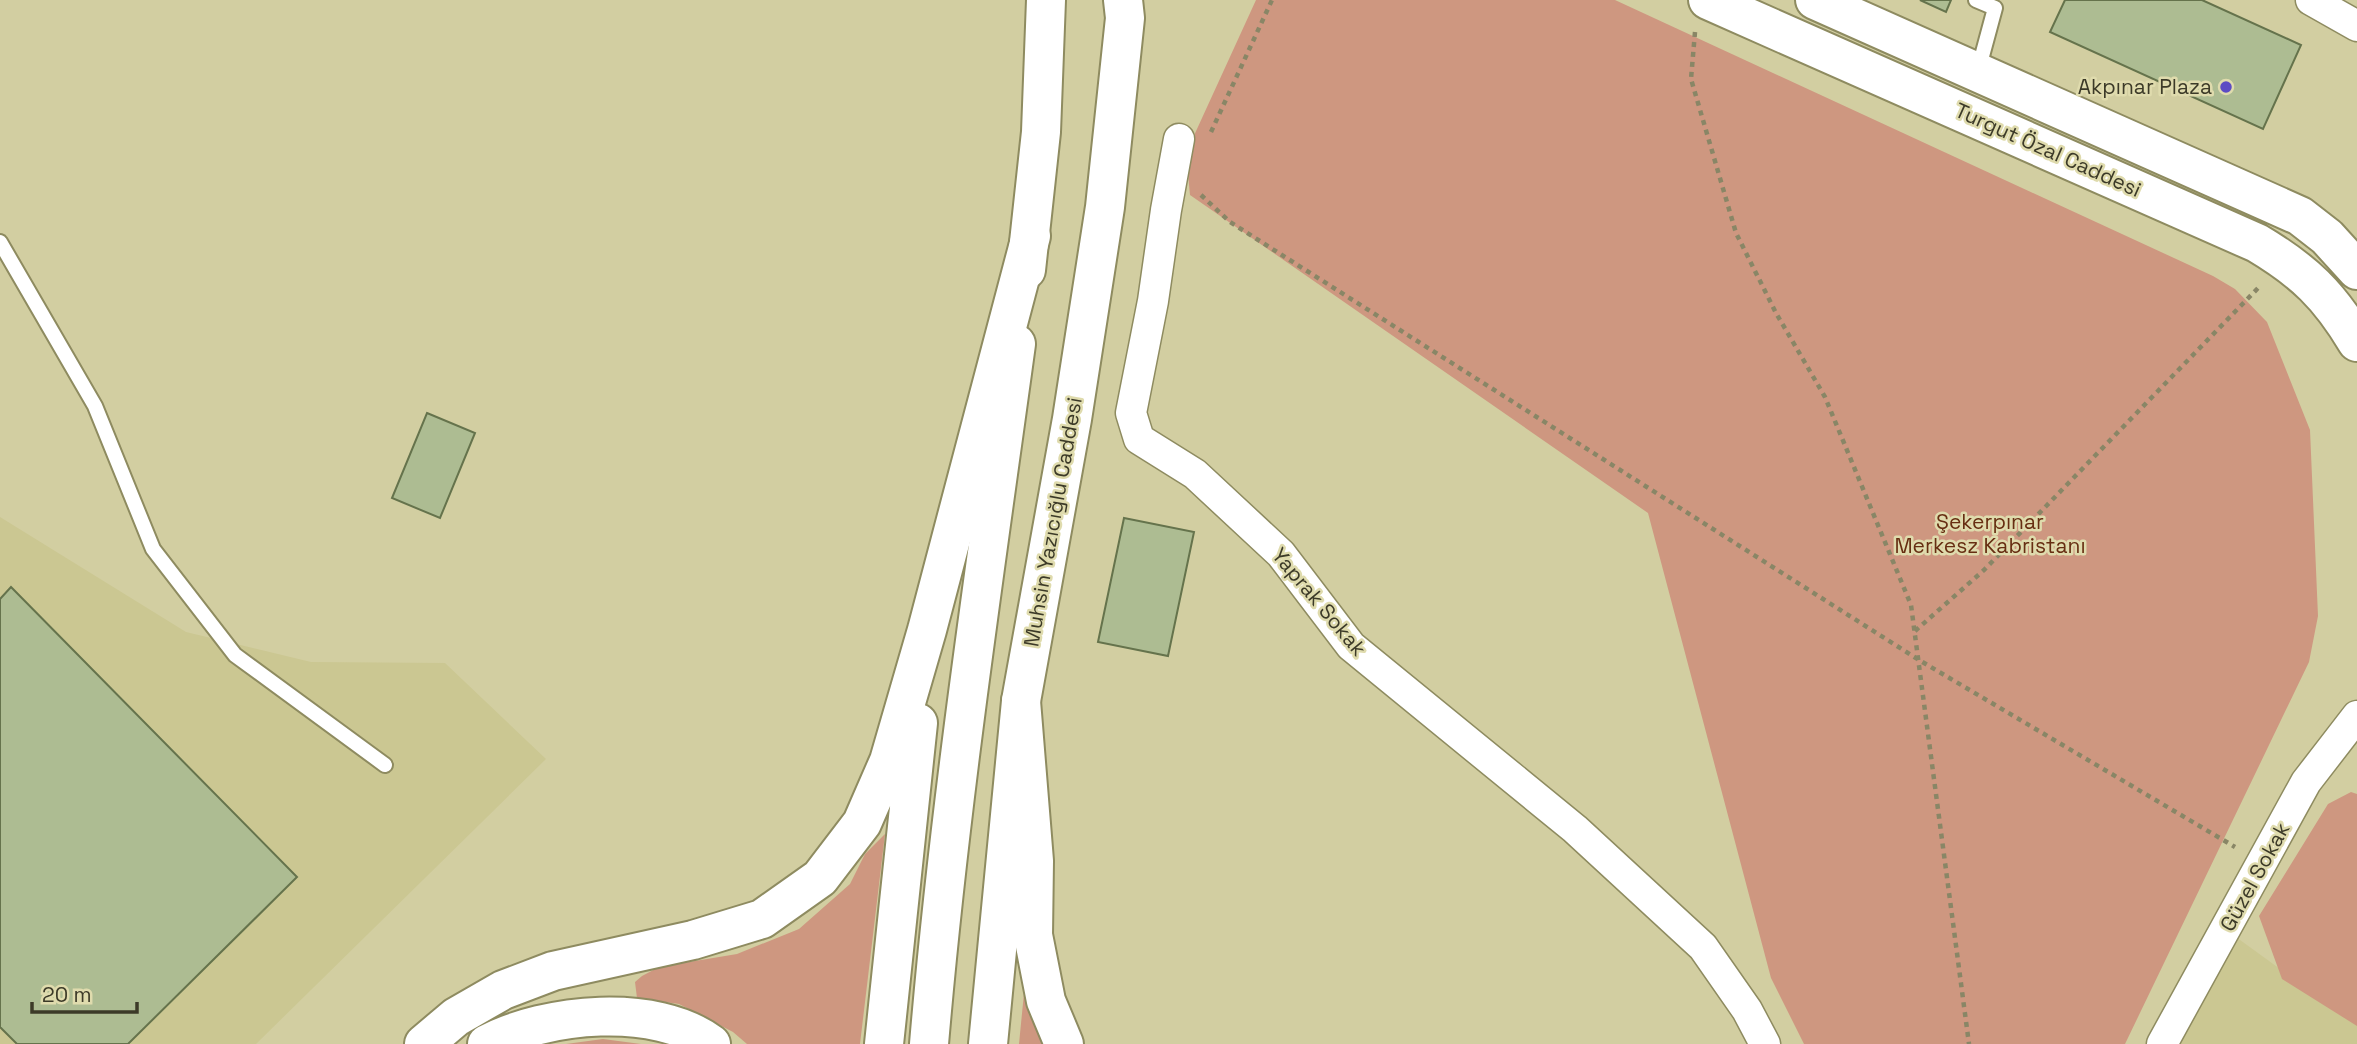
<svg xmlns="http://www.w3.org/2000/svg" width="2357" height="1044" font-family="'Space Grotesk',sans-serif">
	<style>
		.built { fill: #cbc792 }
		.green { fill: #ce9780 }
		.building { fill: #adbc92; stroke: #65734c; stroke-width: 2 }
		.lines { fill: none; stroke-linecap: round; stroke-linejoin: round }
		.service-casing { stroke: #8e8b60; stroke-width: 18 }
		.minor-casing { stroke: #8e8b60; stroke-width: 33 }
		.primary-casing { stroke: #8e8b60; stroke-width: 42 }
		.motorway-casing { stroke: #8e8b60; stroke-width: 42 }
		.path { stroke: #898666; stroke-width: 4.5; stroke-dasharray: 5 5; stroke-linecap: butt }
		.service { stroke: #fff; stroke-width: 14 }
		.minor { stroke: #fff; stroke-width: 30 }
		.primary { stroke: #fff; stroke-width: 38 }
		.motorway { stroke: #fff; stroke-width: 38 }
		.poi-dot { fill: #5c4cc4; stroke: #dfdbad; stroke-width: 2.5 }
		.labels { text-anchor: middle; stroke-width: 5; stroke-linejoin: round; paint-order: stroke }
		.poi-label { font-size: 21px; fill: #3c3a28; stroke: #dfdbad; text-anchor: end }
		.street-label { font-size: 21px; fill: #3c3a28; stroke: #dfdbad }
		.park-label { font-size: 21px; fill: #672e12; stroke: #dfdbad }
	</style>
	<rect width="100%" height="100%" fill="#d2cea1"/>
	<path class="built" d="M0 517 186 632 311 662 445 663 546 759 256 1044H0Z
		M2229 932 2357 1025V1044H2165Z"/>
	<path class="green" d="M1256 0H1615L2213 276 2235 289 2267 322 2310 430 2318 616 2309 662 2125 1044H1804L1771 978 1648 513 1190 195 1186 153Z
		M2351 792 2357 794V1026L2282 979 2259 916 2328 804Z
		M885 834 860 1044H747L733 1032 679 1004 637 998 635 982 642 976 659 967 737 954 799 929 850 884 865 854Z
		M1024 993 1043 1044H1019Z
		M603 1039 641 1044H566Z"/>
	<path class="building" d="M1920 0H1951L1946 12Z
		M2065 0H2202L2301 45 2263 129 2050 32Z
		M427 413 475 433 440 518 392 498Z
		M1124 518 1194 532 1168 656 1098 642Z
		M11 587 297 877 128 1044H17L0 1027V599Z"/>
	<g class="lines">
		<defs>
			<path id="service" d="M1976 0 1995 8 1978 71
				M0 242 95 406 153 549 235 655 385 765"/>
			<path id="minor" d="M2311 0 2357 26
				M1179 139 1166 210 1153 301 1131 413 1139 439 1195 474 1281 554 1351 646 1575 829 1703 947 1747 1010 1765 1044
				M2162 1044 2306 782 2357 716"/>
			<path id="primary" d="M1708 0 2257 243C2304 271 2329 295 2357 342
				M1815 0 2300 216 2327 237 2357 270
				M1026 270 1041 132 1046 0
				M929 1044C949 809 984 577 1016 344
				M988 1044 1021 701 1072 419 1105 207 1125 18 1123 0"/>
			<path id="motorway" d="M1021 701 1034 861 1033 935 1046 1001 1064 1044
				M424 1044 456 1017 503 990 553 971 693 940 762 919 820 878 862 823 889 761 927 630 1031 236
				M487 1044C546 1013 655 1002 711 1044
				M884 1044 918 723"/>
		</defs>
		<use href="#service" class="service-casing"/>
		<use href="#minor" class="minor-casing"/>
		<use href="#primary" class="primary-casing"/>
		<use href="#motorway" class="motorway-casing"/>
		<path class="path" d="M1695 32 1691 79 1736 233 1776 313 1825 397 1911 605 1969 1044
			M1211 132 1272 0
			M1201 195 1230 222 1919 660 2235 847
			M1915 631 1984 570 2260 286"/>
		<use href="#service" class="service"/>
		<use href="#minor" class="minor"/>
		<use href="#primary" class="primary"/>
		<use href="#motorway" class="motorway"/>
	</g>
	<circle class="poi-dot" cx="2226" cy="87" r="7"/>
	<g class="labels">
		<g class="poi-label">
			<text x="2212" y="94">Akpınar Plaza</text>
		</g>
		<g class="street-label">
			<text transform="translate(2048 150) rotate(24)" y="7">Turgut Özal Caddesi</text>
			<text transform="translate(1053 522) rotate(-80)" y="7">Muhsin Yazıcığlu Caddesi</text>
			<text transform="translate(1319 602) rotate(50)" y="7">Yaprak Sokak</text>
			<text transform="translate(2255 877) rotate(-61)" y="7">Güzel Sokak</text>
		</g>
		<g class="park-label">
			<text x="1990" y="529">Şekerpınar<tspan x="1990" dy="24">Merkesz Kabristanı</tspan></text>
		</g>
	</g>
	<path d="M32 1002v10h105v-10" fill="none" stroke="#3c3a28" stroke-width="3.5"/>
	<text x="42" y="1002" font-size="21" fill="#3c3a28" stroke="#dfdbad" stroke-width="5" paint-order="stroke">20 m</text>
</svg>
